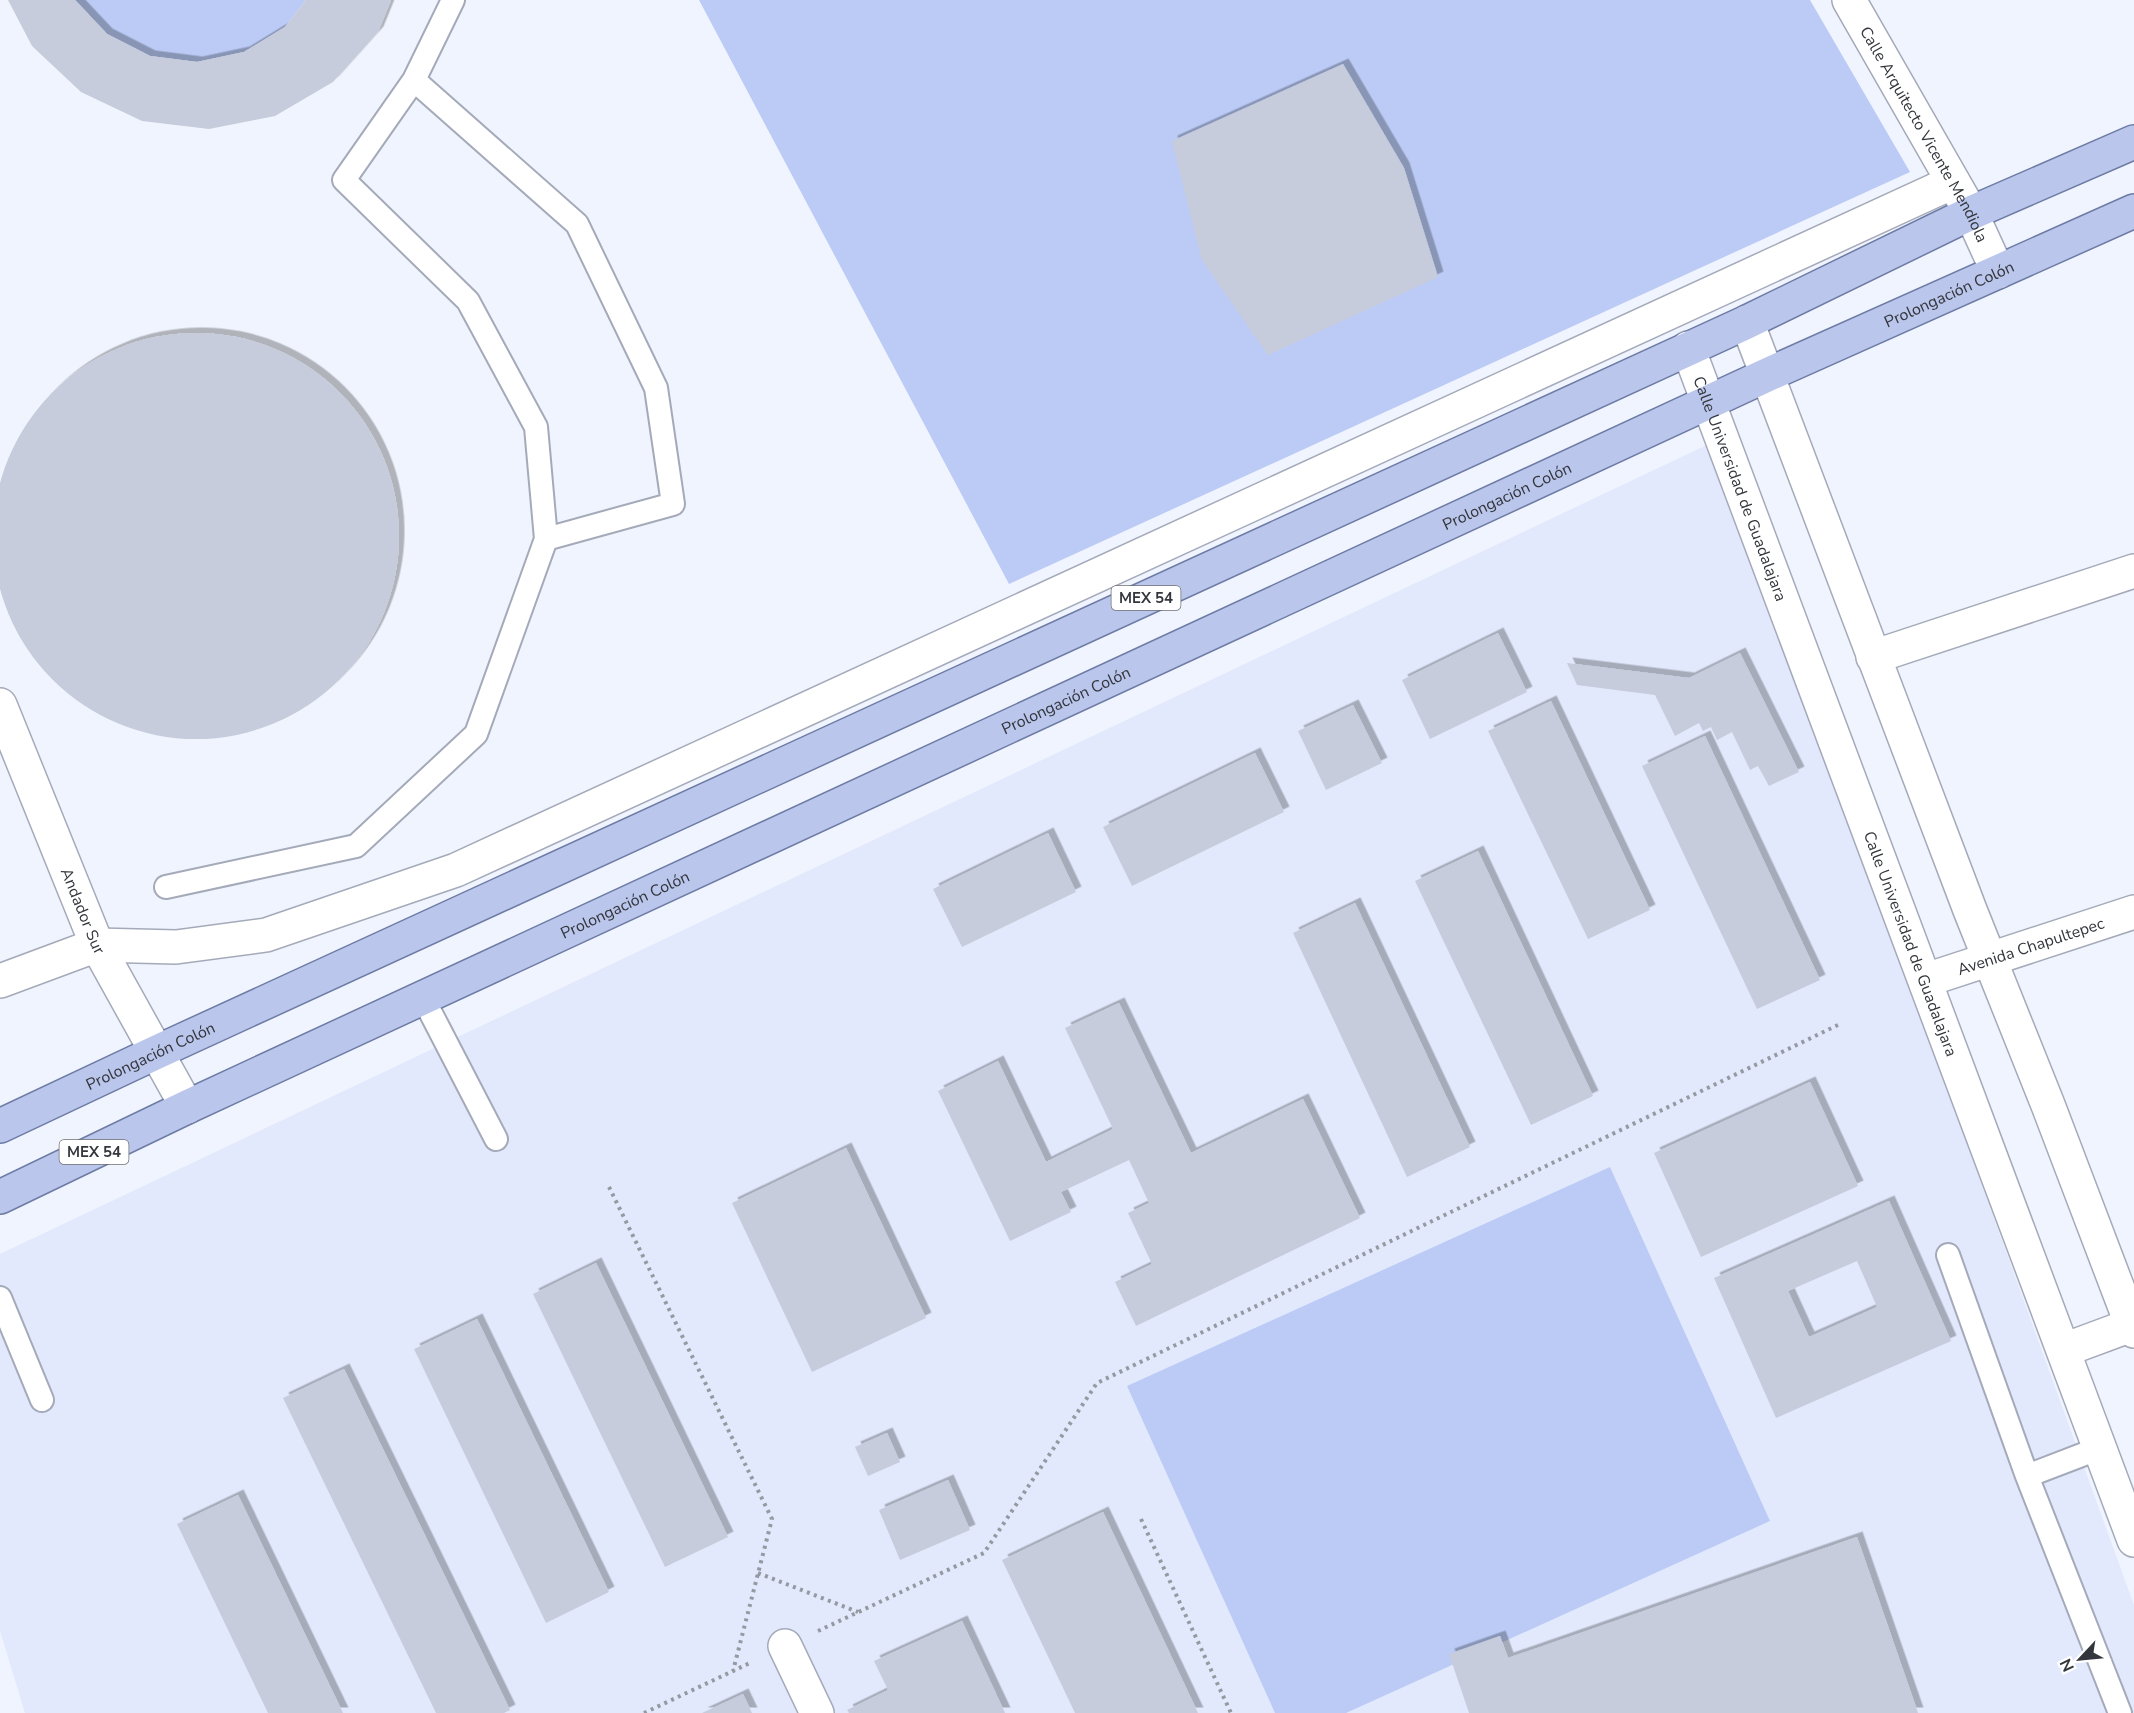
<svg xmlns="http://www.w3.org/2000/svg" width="2134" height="1713" font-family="'Nunito Sans',sans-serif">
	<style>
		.built { fill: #e2e9fc }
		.green { fill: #bbcbf6 }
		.building { fill: #c7ccdc; fill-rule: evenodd; filter: url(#shadow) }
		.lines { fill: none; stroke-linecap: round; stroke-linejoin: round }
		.service-casing { stroke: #a4aab9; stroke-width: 26 }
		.pedestrian-casing { stroke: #a4aab9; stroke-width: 36 }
		.minor-casing { stroke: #a4aab9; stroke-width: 36 }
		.primary-casing { stroke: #6d7ba5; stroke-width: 36 }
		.path { stroke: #9599a1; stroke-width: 4; stroke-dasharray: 3 4.5; stroke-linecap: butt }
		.service { stroke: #fff; stroke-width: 22 }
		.pedestrian { stroke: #fff; stroke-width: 33 }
		.minor { stroke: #fff; stroke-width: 33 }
		.primary { stroke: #bac6eb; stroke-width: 33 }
		.labels { text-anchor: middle; stroke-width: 5; stroke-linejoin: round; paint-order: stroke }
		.shield { fill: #fff; stroke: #707276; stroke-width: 1.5 }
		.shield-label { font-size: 15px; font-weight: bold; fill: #33363c }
		.street-label { font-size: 16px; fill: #33363c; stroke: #fff }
	</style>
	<defs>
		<filter id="shadow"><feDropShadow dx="5.5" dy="-5.5" stdDeviation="0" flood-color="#0004"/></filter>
	</defs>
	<rect width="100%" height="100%" fill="#f0f4fe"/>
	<path class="built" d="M1713 442 2134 1605V1713H25L0 1631V1254Z"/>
	<path class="green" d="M75 0H306L285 27 244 52 197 62 150 56 107 34Z
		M699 0H1810L1910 172 1009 584Z
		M1610 1167 1770 1521 1346 1713H1275L1127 1386Z"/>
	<path class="building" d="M8 0H75L107 34 150 56 197 62 244 52 285 27 306 0H391L378 32 333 82 275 116 209 129 142 121 81 92 32 46Z
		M1343 64 1404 168 1438 277 1268 355 1202 260 1172 141Z
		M-7 536a203 203 0 1 1 406 0a203 203 0 1 1-406 0Z
		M1498 633 1527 692 1430 739 1402 680Z
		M1740 653 1799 772 1769 786 1758 766 1750 770 1732 732 1717 740 1711 727 1703 731 1699 723 1675 736 1655 695 1577 685 1567 663 1689 678Z
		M1551 701 1650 910 1588 939 1488 731Z
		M1353 705 1382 763 1326 790 1298 731Z
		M1705 736 1820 980 1757 1009 1642 766Z
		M1255 753 1284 812 1132 886 1103 827Z
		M1048 833 1076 892 962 947 933 889Z
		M1478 851 1593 1096 1531 1125 1415 881Z
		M1355 903 1470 1147 1407 1177 1293 933Z
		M1119 1003 1191 1153 1303 1099 1360 1218 1136 1326 1115 1282 1152 1264 1128 1213 1149 1203 1129 1160 1061 1192 1071 1212 1010 1241 938 1091 998 1061 1046 1162 1113 1129 1065 1028Z
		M1810 1082 1858 1186 1701 1257 1654 1153Z
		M846 1148 926 1318 812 1372 732 1203Z
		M1889 1201 1951 1341 1776 1418 1714 1278ZM1857 1261 1877 1307 1809 1337 1788 1291Z
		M596 1263 728 1537 665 1567 533 1294Z
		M477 1319 609 1592 546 1623 414 1349Z
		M344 1369 510 1710 504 1713H436L283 1398Z
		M887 1433 900 1462 868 1476 855 1447Z
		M948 1480 970 1530 900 1560 879 1510Z
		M238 1495 343 1713H268L177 1524Z
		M1103 1512 1198 1713H1075L1002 1560Z
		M1857 1537 1918 1713H1469L1449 1654 1500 1636 1508 1658Z
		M962 1621 1005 1713H849L847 1710 888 1690 874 1661Z
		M743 1694 752 1713H702Z"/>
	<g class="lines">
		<defs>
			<path id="service" d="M414 80 577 224 656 388 673 504 546 539
				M166 887 356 846 476 734 546 539 536 427 468 301 344 180 414 80 453 0
				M423 998 496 1139
				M1948 1255 2027 1476 2120 1713
				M0 1298 42 1400
				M2027 1476 2100 1448"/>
			<path id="pedestrian" d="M785 1646 817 1713"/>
			<g id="minor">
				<path id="s1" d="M1849 0 1971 213 1998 272"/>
				<path d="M1747 322 1970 910 2048 1105 2134 1331"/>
				<path id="s2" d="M1688 348 2134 1540"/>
				<path d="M1873 657 2134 571"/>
				<path id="s3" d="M0 705 97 945 187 1107"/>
				<path id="s4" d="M1926 980 2134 912"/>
				<path d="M0 981 97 945 176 947 266 935 456 870 1953 182"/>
				<path d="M2064 1350 2134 1324"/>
			</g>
			<g id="primary">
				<path id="s5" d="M0 1126 157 1052 1747 322 1971 213 2134 142"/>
				<path id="s6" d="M0 1197 187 1107 1767 375 2134 211"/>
			</g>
		</defs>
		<use href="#service" class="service-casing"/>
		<use href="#pedestrian" class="pedestrian-casing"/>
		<use href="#minor" class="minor-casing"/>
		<use href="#primary" class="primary-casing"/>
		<path class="path" d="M609 1187 772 1519 733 1671
			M1141 1519 1231 1713
			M758 1573 858 1612
			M818 1631 984 1553 1097 1383 1840 1024
			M644 1713 752 1662"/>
		<use href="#service" class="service"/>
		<use href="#pedestrian" class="pedestrian"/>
		<use href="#minor" class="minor"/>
		<use href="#primary" class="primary"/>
	</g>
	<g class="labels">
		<g class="shield">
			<rect x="1111.5" y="586" width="69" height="24" rx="4.5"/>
			<rect x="59.5" y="1140" width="69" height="24" rx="4.5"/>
		</g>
		<g class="shield-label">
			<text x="1146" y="603">MEX 54</text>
			<text x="94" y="1157">MEX 54</text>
		</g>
		<g class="street-label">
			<text dy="6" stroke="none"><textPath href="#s1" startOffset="154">Calle Arquitecto Vicente Mendiola</textPath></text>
			<text dy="6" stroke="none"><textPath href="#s6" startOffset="2148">Prolongación Colón</textPath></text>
			<text dy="6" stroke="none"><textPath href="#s2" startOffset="150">Calle Universidad de Guadalajara</textPath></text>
			<text dy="6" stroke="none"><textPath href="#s6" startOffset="1662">Prolongación Colón</textPath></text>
			<text dy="6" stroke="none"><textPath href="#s6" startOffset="1176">Prolongación Colón</textPath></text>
			<text dy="6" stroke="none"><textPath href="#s6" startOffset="690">Prolongación Colón</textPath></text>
			<text dy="6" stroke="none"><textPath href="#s3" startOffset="222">Andador Sur</textPath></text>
			<text dy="6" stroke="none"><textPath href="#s2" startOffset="636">Calle Universidad de Guadalajara</textPath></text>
			<text dy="6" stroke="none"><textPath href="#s4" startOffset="110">Avenida Chapultepec</textPath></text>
			<text dy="6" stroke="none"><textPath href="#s5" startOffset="166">Prolongación Colón</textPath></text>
		</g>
	</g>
	<g transform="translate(2080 1659) rotate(244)" stroke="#ffffff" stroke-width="4.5" paint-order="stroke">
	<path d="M0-4.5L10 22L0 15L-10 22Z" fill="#33363c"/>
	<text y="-9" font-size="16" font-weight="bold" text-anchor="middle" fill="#33363c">N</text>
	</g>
</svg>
